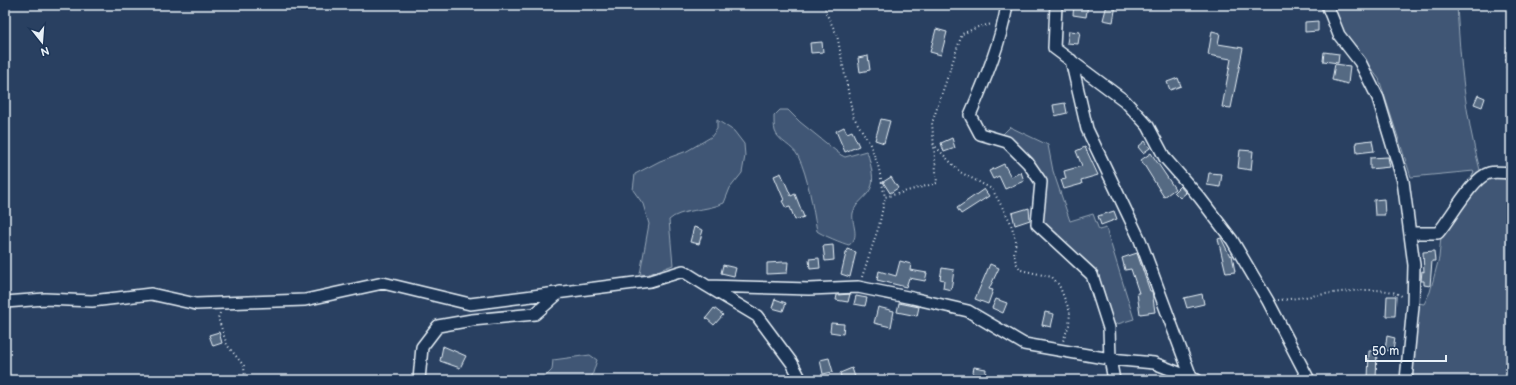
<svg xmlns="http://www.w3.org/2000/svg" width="1516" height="385" font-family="'Balsamiq Sans',sans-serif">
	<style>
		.green { fill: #415774; stroke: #94a4b6 }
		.building { fill: #556a83; stroke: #e8f1f8 }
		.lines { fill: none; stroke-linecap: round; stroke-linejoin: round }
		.street-casing { stroke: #e8f1f8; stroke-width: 14 }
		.path { stroke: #e8f1f8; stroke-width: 2; stroke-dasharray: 1 3; stroke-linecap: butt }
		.street { stroke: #1d3557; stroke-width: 11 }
	</style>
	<rect width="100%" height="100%" fill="#294061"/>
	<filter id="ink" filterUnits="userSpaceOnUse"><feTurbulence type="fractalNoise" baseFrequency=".025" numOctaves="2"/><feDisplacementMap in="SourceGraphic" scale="8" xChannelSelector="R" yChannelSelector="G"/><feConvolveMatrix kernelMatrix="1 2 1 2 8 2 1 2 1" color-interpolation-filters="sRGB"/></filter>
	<g filter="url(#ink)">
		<path class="green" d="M1334 5H1457C1460 61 1465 115 1480 170L1511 171V380H1411L1418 303 1424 304 1430 292 1439 258 1443 215 1470 182 1474 171 1411 177 1379 79 1352 44 1338 22Z
			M780 110H788L800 122 841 155 845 157 866 151 868 154C870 163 874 175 872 185 869 197 856 201 853 213 851 224 861 237 849 245 844 244 820 234 817 231 813 209 808 176 798 156 793 146 778 141 775 131 774 127 774 121 774 116Z
			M717 120 734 131 744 144 745 156 742 173 730 188 724 203C708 211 680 209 669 220L673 265 647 275 640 274 649 224 643 204 633 190 635 174 660 161 687 151 711 137 717 129Z
			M1010 127 1048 145 1053 171 1070 221 1093 214 1099 230 1106 228 1134 319 1111 326 1094 274 1041 223 1046 187 1033 162 1002 135Z
			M590 355 597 360 592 376 588 380H542L552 370 553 360Z"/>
		<path class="building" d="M1074 5H1088L1086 17 1073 15Z
			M1107 5H1116L1113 22 1103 20Z
			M1318 21V31L1305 32V22Z
			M936 29 947 32 941 55 930 52Z
			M1069 31 1080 32 1078 44 1067 43Z
			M1212 31 1220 33 1218 44 1243 48 1231 108 1222 107 1231 59 1208 55Z
			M822 42 823 52 811 53 810 43Z
			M1324 52 1339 54 1338 63 1323 61Z
			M868 56 870 70 860 72 858 58Z
			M1335 64 1350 66 1348 84 1332 80Z
			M1178 78 1181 86 1170 90 1167 82Z
			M1478 95 1485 98 1482 107 1474 104Z
			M1065 103 1067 113 1055 116 1053 105Z
			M881 119 890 121 884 143 875 140Z
			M844 127 847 133 852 131 859 146 845 152 836 131Z
			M952 138 955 148 944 152 941 143Z
			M1372 140 1374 151 1357 153 1356 142Z
			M1145 141 1150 148 1143 153 1138 147Z
			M1085 147 1098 175 1081 180 1082 184 1064 189 1061 180 1066 179 1064 171 1082 166 1076 151Z
			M1240 150 1253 151 1251 170 1238 168Z
			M1151 153 1175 189 1164 197 1141 160Z
			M1388 157 1390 167 1370 169V158Z
			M1004 164 1011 177 1021 172 1024 181 1005 189 999 176 993 179 989 171Z
			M781 173 791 196 795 194 804 217 795 220 790 207 786 208 782 201 784 200 774 176Z
			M1209 173 1222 174 1220 187 1207 185Z
			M891 177 898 188 890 193 883 182Z
			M1180 186 1186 193 1180 198 1174 192Z
			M984 189 989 196 961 214 957 208Z
			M1384 199 1385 215H1375L1374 200Z
			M1029 208 1030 220 1015 225 1012 213Z
			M1114 211 1117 219 1101 225 1098 216Z
			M694 227 703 230 699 244 690 242Z
			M1221 238 1230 256 1232 255 1235 272 1226 273 1218 239Z
			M833 245 834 260 825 261 823 246Z
			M847 249 856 252 850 277 841 274Z
			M1434 251 1435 261H1432L1430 286 1424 285V281H1421L1422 271 1424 272 1423 252Z
			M1137 253 1150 291H1152L1155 312 1140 314 1137 293H1139L1131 269 1125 270 1122 258Z
			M819 258 820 268 810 269 809 259Z
			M900 261 911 264 910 270 927 273 925 281 909 278 906 287 877 280 879 271 896 276Z
			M783 262H788L787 273 767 274V263Z
			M990 264 999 268 989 289 993 290 988 304 975 299Z
			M723 265 736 268 734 276 721 273Z
			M942 268 954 270 951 290 943 288 944 280 940 279Z
			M850 294 848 302 836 300 837 295Z
			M1202 294 1204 304 1187 308 1184 298Z
			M856 296 867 298 865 306 854 304Z
			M1387 296H1396L1395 316H1386Z
			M775 299 786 303 783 311 772 308Z
			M996 299 1007 303 1003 313 992 308Z
			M899 303 919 307 917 316 897 312Z
			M878 307 894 311 891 327 874 323Z
			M714 308 723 315 714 325 706 318Z
			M1045 312 1054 314 1051 327 1042 325Z
			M831 323 844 324 843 334 830 332Z
			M219 332 222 343 213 346 209 335Z
			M1387 336 1395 338 1393 351 1385 350Z
			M443 346 466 356 460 368 440 361Z
			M1369 351H1377L1376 380H1368Z
			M829 358 833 372 823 374 820 360Z
			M974 367 986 369 985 380 972 377Z
			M852 368 855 377 842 380 840 373Z"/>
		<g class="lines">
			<defs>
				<path id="street" d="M1007 5C1001 42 985 80 970 115L980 134 1007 142 1028 163 1041 182 1037 224 1092 275 1109 328 1110 359 1114 380
					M1056 5 1054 48 1125 101 1148 126 1165 158 1200 198 1232 240 1268 301 1309 380
					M1327 5 1339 35 1360 62 1378 98 1403 181 1414 265 1413 306 1406 380
					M1071 60 1087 129 1140 240 1191 377
					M1410 233H1438C1450 219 1473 177 1489 173 1496 171 1504 173 1511 173
					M707 286 757 316 792 363 801 380
					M5 302 45 299 92 301 151 294 196 304 305 300 383 283 470 304 650 281 683 271 707 286 809 289 858 287 912 298 968 311 1024 344 1110 359 1154 363 1197 380
					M419 380 422 347 438 326 472 320 535 314 560 292"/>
			</defs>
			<use href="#street" class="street-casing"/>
			<path class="path" d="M826 5 825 11 837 35 853 116 869 142 878 165 885 197
				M1511 27C1509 42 1501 66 1511 80
				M933 144 960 172 992 189 1010 221 1016 240 1014 254 1016 263 1021 270 1052 277 1059 285 1070 312 1069 325 1063 341
				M862 277 879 226 885 197 937 183 932 123 962 34 978 27 992 24
				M1278 300C1306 299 1383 280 1403 297
				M220 313 218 318 227 345 244 366 245 380"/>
			<use href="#street" class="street"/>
		</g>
	</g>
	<rect width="1516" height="385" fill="none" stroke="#1d3557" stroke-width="20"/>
	<rect x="10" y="10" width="1496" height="365" fill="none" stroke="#e8f1f8" stroke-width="1.5" filter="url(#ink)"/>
	<g transform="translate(42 42) rotate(163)" stroke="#1d3557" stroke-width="3" paint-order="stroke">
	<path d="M0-3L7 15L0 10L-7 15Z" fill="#e8f1f8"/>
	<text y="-6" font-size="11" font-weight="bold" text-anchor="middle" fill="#e8f1f8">N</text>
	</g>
	<path d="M1366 355v6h80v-6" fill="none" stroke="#e8f1f8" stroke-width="2"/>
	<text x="1372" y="355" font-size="12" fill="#e8f1f8" stroke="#1d3557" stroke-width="3" paint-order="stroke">50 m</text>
</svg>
